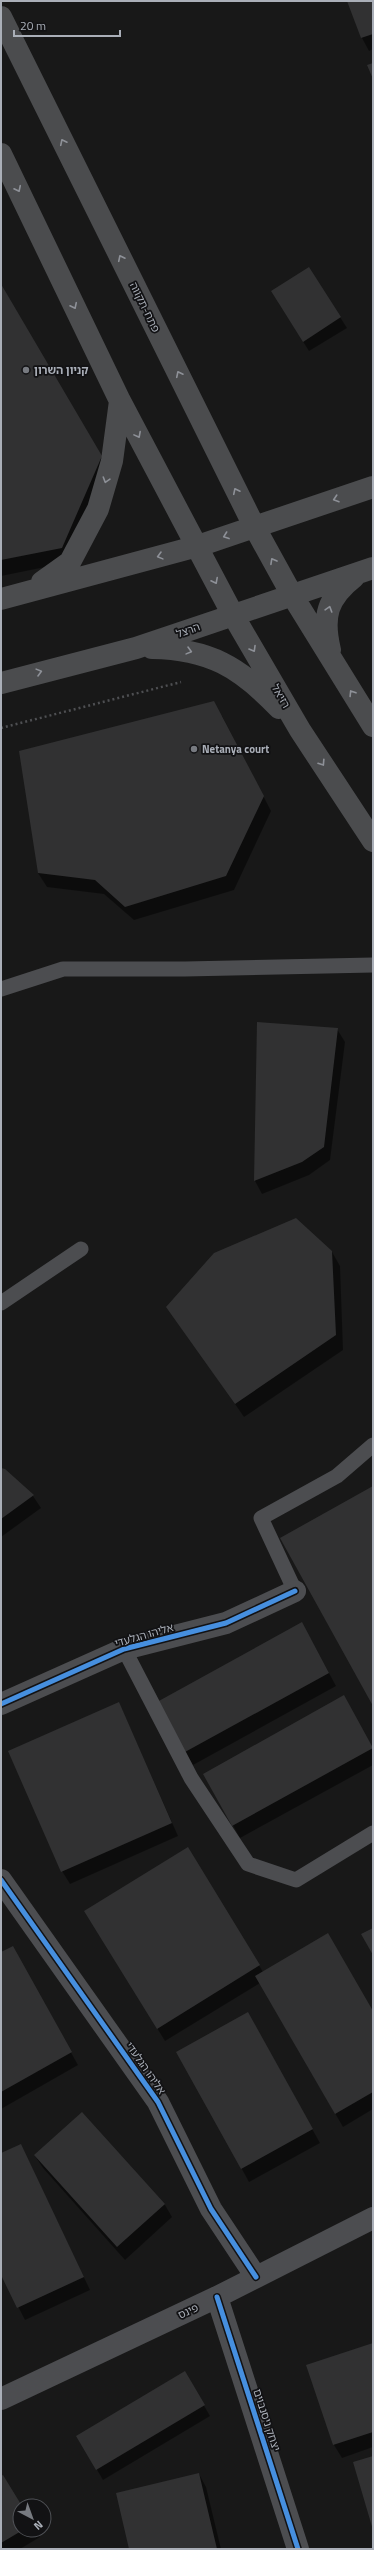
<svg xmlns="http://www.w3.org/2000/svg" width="374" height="2550" font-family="'Titillium Web','Noto Sans Hebrew',sans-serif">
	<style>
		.shadow { fill: #0007 }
		.building { fill: #313132 }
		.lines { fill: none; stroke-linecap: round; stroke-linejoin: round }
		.path { stroke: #4e4f52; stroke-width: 2.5; stroke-dasharray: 2 3; stroke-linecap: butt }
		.service { stroke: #4c4d50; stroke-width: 15 }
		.minor { stroke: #4c4d50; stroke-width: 22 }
		.secondary { stroke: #4b4c4e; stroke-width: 22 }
		.cycleway-casing { stroke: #121214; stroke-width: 8 }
		.cycleway { stroke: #468fdf; stroke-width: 5 }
		.oneway { stroke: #8e9198 }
		.poi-dot { fill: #777a80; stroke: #121214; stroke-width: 1.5 }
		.labels { text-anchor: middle; stroke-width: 3.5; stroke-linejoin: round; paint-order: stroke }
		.street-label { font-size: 11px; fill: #aaafb8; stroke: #121214 }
		.poi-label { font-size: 11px; font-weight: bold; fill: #aaafb8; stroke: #121214; text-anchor: start }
	</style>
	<rect width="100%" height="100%" fill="#181818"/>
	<path class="shadow" d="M348 1H373V49L369 51 362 38Z
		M309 268 347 328 309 351 278 302Z
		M1 286 109 471 70 562 1 576Z
		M222 716 271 811 234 890 134 920 104 894 47 887 38 873Z
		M258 1023 337 1029 345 1042 330 1160 309 1175 262 1194 255 1181Z
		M332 1252 340 1266 343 1350 244 1417 168 1307Z
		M1 1469 33 1496 41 1508 1 1537Z
		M309 1636 336 1686 193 1765 185 1752Z
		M119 1703 178 1836 70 1884 62 1871Z
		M351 1710 373 1749V1765L240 1838 205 1774Z
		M188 1848 263 1972 373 2013V2109L343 2127 260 1983 165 2041 93 1924Z
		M12 1947 78 2065 1 2109V1953Z
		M255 2026 320 2143 249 2182 178 2053Z
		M82 2113 165 2205 172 2217 125 2260 43 2168 35 2156Z
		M21 2145 90 2290 25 2320 1 2273V2154Z
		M373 2344V2447L342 2458 334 2445 308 2366Z
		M185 2373 210 2416 103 2480 78 2437Z
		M199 2474 206 2487 221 2549H130Z
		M1 2477 21 2506 20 2530H35L40 2537 20 2549H1Z"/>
	<path class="building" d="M347 1H373V34L361 38Z
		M373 63V79L367 65Z
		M309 267 341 317 303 342 271 291Z
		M1 284 102 456 62 548 1 560Z
		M214 701 264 796 226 876 125 907 95 880 38 873 19 751Z
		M257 1022 338 1028 324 1147 302 1162 254 1181Z
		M296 1218 332 1251 336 1335 235 1404 166 1307 214 1253Z
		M1 1468 5 1469 34 1495 1 1519Z
		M373 1486V1706L280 1538Z
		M302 1622 329 1673 185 1752 157 1702Z
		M344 1695 373 1748 232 1826 203 1774Z
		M119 1702 172 1823 61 1872 8 1751Z
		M188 1847 260 1965 157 2029 84 1911Z
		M373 1928V1955L361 1934Z
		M328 1933 373 2011V2092L335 2114 255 1976Z
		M13 1946 72 2052 1 2092V1952Z
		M248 2012 313 2129 241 2169 176 2052Z
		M82 2112 165 2204 117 2247 34 2155Z
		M21 2144 84 2277 17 2308 1 2275V2153Z
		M373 2343V2432L333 2445 306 2365Z
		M185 2371 205 2405 96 2470 76 2436Z
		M373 2456V2530L353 2462Z
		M199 2473 217 2549H129L116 2493Z
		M3 2475 22 2506H20V2530H23L1 2543V2476Z"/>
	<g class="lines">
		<path class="path" d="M1 728 181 682"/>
		<path class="service" d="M1 989 63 969H185L373 965
			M1 1303 81 1249
			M295 1591 261 1518 337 1476 373 1445
			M124 1649 191 1778 248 1864 296 1880 373 1833"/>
		<path class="minor" d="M1 1704 124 1649 226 1623 295 1591
			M1 1880 158 2102 211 2209 256 2277
			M217 2297 298 2549
			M1 2399 217 2297 373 2218"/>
		<path class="secondary" d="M1 17 254 526 292 595 373 726
			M1 154 120 401 233 615 300 730 373 841
			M42 582 70 562 98 509 112 461 120 401
			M1 599 198 546 373 487
			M152 648C209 649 240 667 279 708
			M330 650C322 617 327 598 354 577
			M1 683 136 648 373 568"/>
		<defs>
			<path id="cycleway" d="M1 1704 124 1649 226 1623 295 1591
				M1 1880 158 2102 211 2209 256 2277
				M217 2297 298 2549"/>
		</defs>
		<use href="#cycleway" class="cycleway-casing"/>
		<use href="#cycleway" class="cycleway"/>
	</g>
	<defs><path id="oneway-chevron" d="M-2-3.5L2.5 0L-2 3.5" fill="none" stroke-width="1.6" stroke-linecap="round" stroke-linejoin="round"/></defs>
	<g class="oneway">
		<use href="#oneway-chevron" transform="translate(63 142) rotate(-116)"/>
		<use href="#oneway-chevron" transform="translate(18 189) rotate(64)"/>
		<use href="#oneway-chevron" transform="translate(121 258) rotate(-116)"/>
		<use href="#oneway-chevron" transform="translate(74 306) rotate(64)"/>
		<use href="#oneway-chevron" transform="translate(179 374) rotate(-116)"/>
		<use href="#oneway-chevron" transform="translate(138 435) rotate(62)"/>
		<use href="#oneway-chevron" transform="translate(106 480) rotate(107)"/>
		<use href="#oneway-chevron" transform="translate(236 491) rotate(-116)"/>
		<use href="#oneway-chevron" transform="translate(336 499) rotate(162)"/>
		<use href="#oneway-chevron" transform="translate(226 536) rotate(160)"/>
		<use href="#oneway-chevron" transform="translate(160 556) rotate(165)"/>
		<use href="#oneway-chevron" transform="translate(273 561) rotate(-119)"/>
		<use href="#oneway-chevron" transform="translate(215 581) rotate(63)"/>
		<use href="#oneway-chevron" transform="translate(329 609) rotate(-73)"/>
		<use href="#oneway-chevron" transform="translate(253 649) rotate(60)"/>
		<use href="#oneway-chevron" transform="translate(189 651) rotate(15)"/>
		<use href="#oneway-chevron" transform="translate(39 672) rotate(-15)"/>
		<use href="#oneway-chevron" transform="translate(352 693) rotate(-122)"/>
		<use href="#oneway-chevron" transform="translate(322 763) rotate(57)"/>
	</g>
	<g class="poi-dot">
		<circle cx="26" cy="370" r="4"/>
		<circle cx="194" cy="749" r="4"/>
	</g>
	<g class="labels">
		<g class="street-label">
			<text transform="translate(145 307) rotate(64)" y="4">פתח-תקווה</text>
			<text transform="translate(188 630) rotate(-19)" y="4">הרצל</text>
			<text transform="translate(281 696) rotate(60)" y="4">רזיאל</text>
			<text transform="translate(144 1635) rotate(-16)" y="4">אליהו הגלעדי</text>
			<text transform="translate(146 2068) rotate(55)" y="4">אליהו הגלעדי</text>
			<text transform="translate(188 2311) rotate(-25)" y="4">פינס</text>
			<text transform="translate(267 2420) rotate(72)" y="4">יצחק ניסנבוים</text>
		</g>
		<g class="poi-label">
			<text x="34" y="374">קניון השרון</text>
			<text x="202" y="753">Netanya court</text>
		</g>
	</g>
	<rect width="374" height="2550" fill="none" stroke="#aaafb8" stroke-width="4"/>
	<g transform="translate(32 2518) rotate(139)"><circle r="19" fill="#121214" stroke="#4f5156"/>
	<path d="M0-3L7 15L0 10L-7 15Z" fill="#777a80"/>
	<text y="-6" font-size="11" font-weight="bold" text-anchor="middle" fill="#aaafb8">N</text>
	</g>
	<path d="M14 30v6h106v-6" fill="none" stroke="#aaafb8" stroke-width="2"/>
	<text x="20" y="30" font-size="12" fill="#aaafb8" stroke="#121214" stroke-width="3" paint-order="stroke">20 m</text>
</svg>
